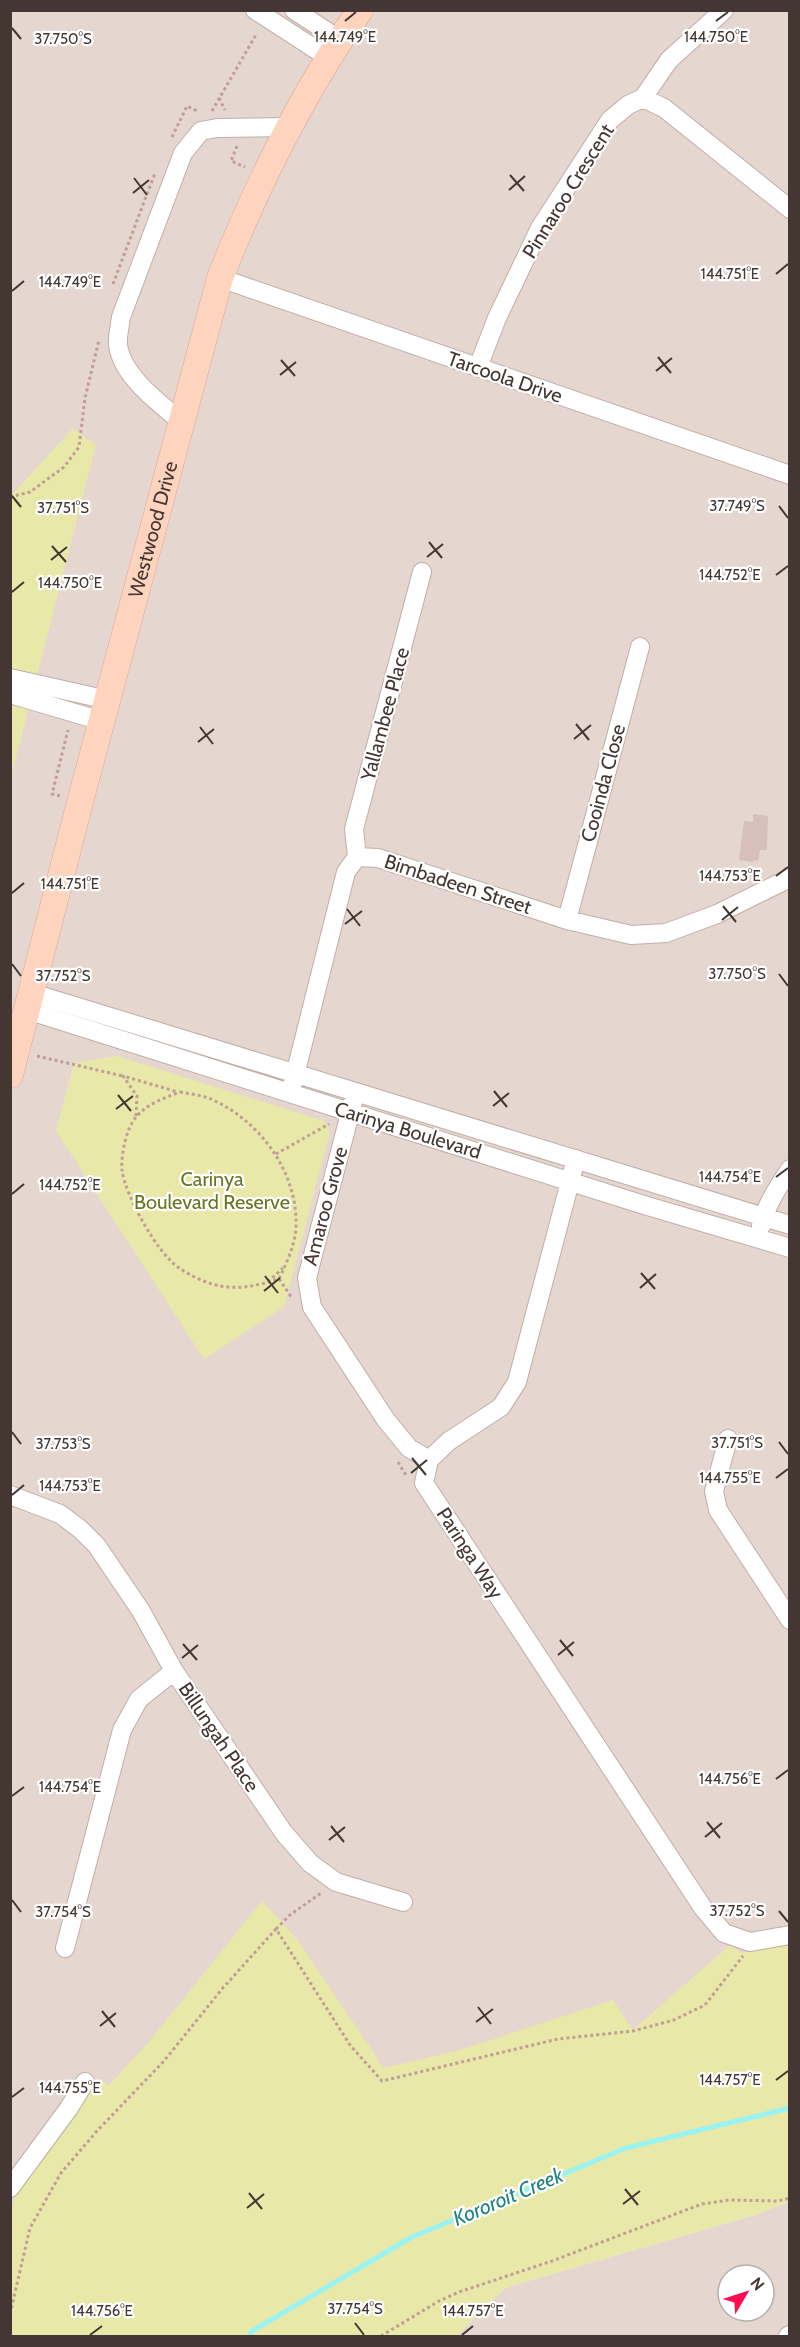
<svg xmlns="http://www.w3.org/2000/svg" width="800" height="2347" font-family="Cabin,sans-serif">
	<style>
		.residential { fill: #e6d6d0; fill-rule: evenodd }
		.green { fill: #e8e9a8 }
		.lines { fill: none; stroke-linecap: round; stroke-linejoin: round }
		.stream { stroke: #9af3f1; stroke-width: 5 }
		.building { fill: #d7bfba }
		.street-casing { stroke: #c1aea8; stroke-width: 20 }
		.secondary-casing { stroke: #dba993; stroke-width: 27 }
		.path { stroke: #c09e95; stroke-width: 3; stroke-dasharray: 3 3; stroke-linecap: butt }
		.street { stroke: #fff; stroke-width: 18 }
		.secondary { stroke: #ffd4bf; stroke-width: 26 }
		.ticks { fill: none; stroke: #443633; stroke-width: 2 }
		.labels { text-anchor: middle; stroke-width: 4.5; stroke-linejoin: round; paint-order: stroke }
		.street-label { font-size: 20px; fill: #443633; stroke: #fff }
		.park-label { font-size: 20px; fill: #687724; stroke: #fff }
		.water-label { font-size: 21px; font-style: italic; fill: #218282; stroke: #fff }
		.ticks-label { font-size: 15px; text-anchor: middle; fill: #443633; stroke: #fff; stroke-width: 4.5; stroke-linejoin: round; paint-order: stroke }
	</style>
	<rect width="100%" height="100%" fill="#f2e6e2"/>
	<path class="residential" d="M11 11H789V2108L11 2336Z
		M789 2202V2336H456L505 2288 755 2215ZM728 2275H764V2311H728Z"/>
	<path class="green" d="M73 428 96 445 11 777V496Z
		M117 1056 324 1121 330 1131 284 1307 204 1359 56 1131 74 1063Z
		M262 1901 296 1938 384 2068 460 2050 613 2000 633 2030 730 1945 741 1953 789 1944V2202L755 2215 505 2288 456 2336H11L10 2211 17 2191 99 2079 109 2085 149 2042Z"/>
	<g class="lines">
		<path class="stream" d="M249 2336 252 2331 412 2237 626 2148 790 2108"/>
	</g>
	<path class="building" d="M753 814 768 816 767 850H760L758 861 754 860 753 862 739 860 744 821 753 822Z"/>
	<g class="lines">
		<defs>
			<path id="street" d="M255 10 329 58
				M294 10 340 40
				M643 98 669 60 724 10
				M220 278 790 475
				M478 367 497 318 540 228 610 120 628 105 643 98 664 108 790 209
				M182 422C160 404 122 376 118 345 117 337 120 326 121 317L183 153 201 131 217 128 289 127
				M10 678 108 700
				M10 694 102 721
				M357 857 354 829 422 572
				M567 920 640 647
				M32 993 790 1225
				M27 1010 644 1205 790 1248
				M293 1083 346 872 357 857 378 858 567 920 631 935 666 933 717 914 790 878
				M353 1102 307 1278 312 1307 386 1420 409 1448 429 1460
				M576 1159 517 1382 501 1407 449 1441 429 1460 424 1483 703 1908 724 1933 750 1942 790 1935
				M761 1226C766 1205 778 1187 790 1169
				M728 1439 714 1491 718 1510 790 1620
				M10 1495 60 1514 80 1529 97 1546 141 1611 174 1671 284 1833 310 1863 336 1882 403 1902
				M65 1948 122 1730 139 1699 174 1671
				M10 2188 69 2108 85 2082
				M788 2336 790 2335"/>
			<g id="secondary">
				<path id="s1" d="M10 1075 80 802 220 278C257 184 303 93 360 10"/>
			</g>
		</defs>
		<use href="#street" class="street-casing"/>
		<use href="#secondary" class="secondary-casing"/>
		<path class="path" d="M219 98 225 110
			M212 111 257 33
			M172 137 187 106 199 112
			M237 146 231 161 245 167
			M113 284 155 173
			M10 497 30 492 64 467 79 447 85 398 99 340
			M60 796 52 794 68 730
			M37 1056 123 1076
			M180 1092C190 1094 202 1095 211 1099 260 1121 298 1172 296 1227 295 1245 287 1262 279 1279 255 1286 237 1291 212 1284 202 1281 188 1274 179 1268 157 1253 125 1195 122 1170 121 1154 126 1129 136 1117 147 1104 164 1098 180 1092Z
			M136 1116 137 1096 123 1076 178 1092
			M276 1154 329 1124
			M279 1279 292 1298
			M268 1282 283 1268
			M398 1462 407 1477
			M276 1929 290 1915 321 1893
			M10 2314 30 2228 61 2173 97 2131 164 2061 222 1989 276 1929 350 2045 382 2081 558 2039 633 2031 674 2020 705 2005 743 1956
			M381 2336 439 2301 459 2292 552 2261 702 2204 729 2200 778 2201 790 2198"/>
		<use href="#street" class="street"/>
		<use href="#secondary" class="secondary"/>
	</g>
	<path class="ticks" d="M345 21 356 12M716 21 728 12M12 28 21 39M510 175 524 191M134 178 147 195M509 190 525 176M133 193 149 180M776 274 788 264M12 291 24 281M658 357 671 373M281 360 295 376M656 371 672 358M280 375 296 362M12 496 21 507M779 506 788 518M429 542 442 558M52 546 66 562M427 557 443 544M51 560 67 547M776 575 788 566M12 592 24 582M576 724 589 740M200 727 213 744M574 739 591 725M198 742 214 729M776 876 788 867M12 893 24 883M723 906 736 922M347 909 360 926M722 920 738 907M345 924 362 911M12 964 21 976M779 974 788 986M494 1091 507 1107M118 1095 131 1111M493 1106 509 1093M116 1109 133 1096M776 1177 788 1168M12 1194 24 1184M641 1273 655 1289M265 1276 278 1293M640 1288 656 1274M264 1291 280 1278M12 1432 21 1444M779 1442 788 1454M412 1458 426 1475M411 1473 427 1460M776 1478 788 1469M12 1495 24 1485M560 1640 573 1656M183 1644 197 1660M558 1655 574 1642M182 1658 198 1645M776 1779 788 1770M12 1796 24 1787M707 1822 720 1838M331 1826 344 1842M705 1837 722 1823M329 1840 345 1827M12 1900 21 1912M779 1911 788 1922M478 2007 491 2024M102 2011 115 2027M476 2022 493 2009M100 2026 116 2013M776 2080 788 2071M12 2097 24 2088M625 2189 638 2205M249 2193 262 2209M623 2204 640 2191M247 2208 264 2194M355 2323 364 2335M90 2335 102 2326M462 2335 473 2326"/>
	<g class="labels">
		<g class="street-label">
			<text transform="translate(568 191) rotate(-58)" y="7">Pinnaroo Crescent</text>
			<text transform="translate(505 377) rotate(19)" y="7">Tarcoola Drive</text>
			<text dy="7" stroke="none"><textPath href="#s1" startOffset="564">Westwood Drive</textPath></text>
			<text transform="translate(385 714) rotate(-75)" y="7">Yallambee Place</text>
			<text transform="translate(603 783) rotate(-75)" y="7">Cooinda Close</text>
			<text transform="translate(458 884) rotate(18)" y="7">Bimbadeen Street</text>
			<text transform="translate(408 1130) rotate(17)" y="7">Carinya Boulevard</text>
			<text transform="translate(325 1206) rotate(-75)" y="7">Amaroo Grove</text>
			<text transform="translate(470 1553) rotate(57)" y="7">Paringa Way</text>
			<text transform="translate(219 1737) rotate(56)" y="7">Billungah Place</text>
		</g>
		<g class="park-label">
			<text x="212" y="1186">Carinya<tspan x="212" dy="23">Boulevard Reserve</tspan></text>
		</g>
		<g class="water-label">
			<text transform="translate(508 2197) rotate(-23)" y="7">Kororoit Creek</text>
		</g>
	</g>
	<g class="ticks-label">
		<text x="345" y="42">144.749°E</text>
		<text x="716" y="42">144.750°E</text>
		<text x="63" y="44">37.750°S</text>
		<text x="730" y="279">144.751°E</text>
		<text x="70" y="287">144.749°E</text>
		<text x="737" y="511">37.749°S</text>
		<text x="63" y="513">37.751°S</text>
		<text x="730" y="580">144.752°E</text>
		<text x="70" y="588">144.750°E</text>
		<text x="730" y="881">144.753°E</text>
		<text x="70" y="889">144.751°E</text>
		<text x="737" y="979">37.750°S</text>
		<text x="63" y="981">37.752°S</text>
		<text x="730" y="1182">144.754°E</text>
		<text x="70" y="1190">144.752°E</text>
		<text x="737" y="1448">37.751°S</text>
		<text x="63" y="1449">37.753°S</text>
		<text x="730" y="1483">144.755°E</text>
		<text x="70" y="1491">144.753°E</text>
		<text x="730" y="1784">144.756°E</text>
		<text x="70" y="1792">144.754°E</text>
		<text x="737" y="1916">37.752°S</text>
		<text x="63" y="1917">37.754°S</text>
		<text x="730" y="2085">144.757°E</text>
		<text x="70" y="2093">144.755°E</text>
		<text x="355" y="2314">37.754°S</text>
		<text x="102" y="2316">144.756°E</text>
		<text x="473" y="2316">144.757°E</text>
	</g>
	<rect width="800" height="2347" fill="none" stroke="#443633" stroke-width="24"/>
	<g transform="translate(746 2293) rotate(51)"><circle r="28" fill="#ffffff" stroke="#b4afad" stroke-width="1.5"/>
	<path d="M0-4.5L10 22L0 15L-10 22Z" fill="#ff0c51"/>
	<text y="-9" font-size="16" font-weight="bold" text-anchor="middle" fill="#443633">N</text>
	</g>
</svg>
